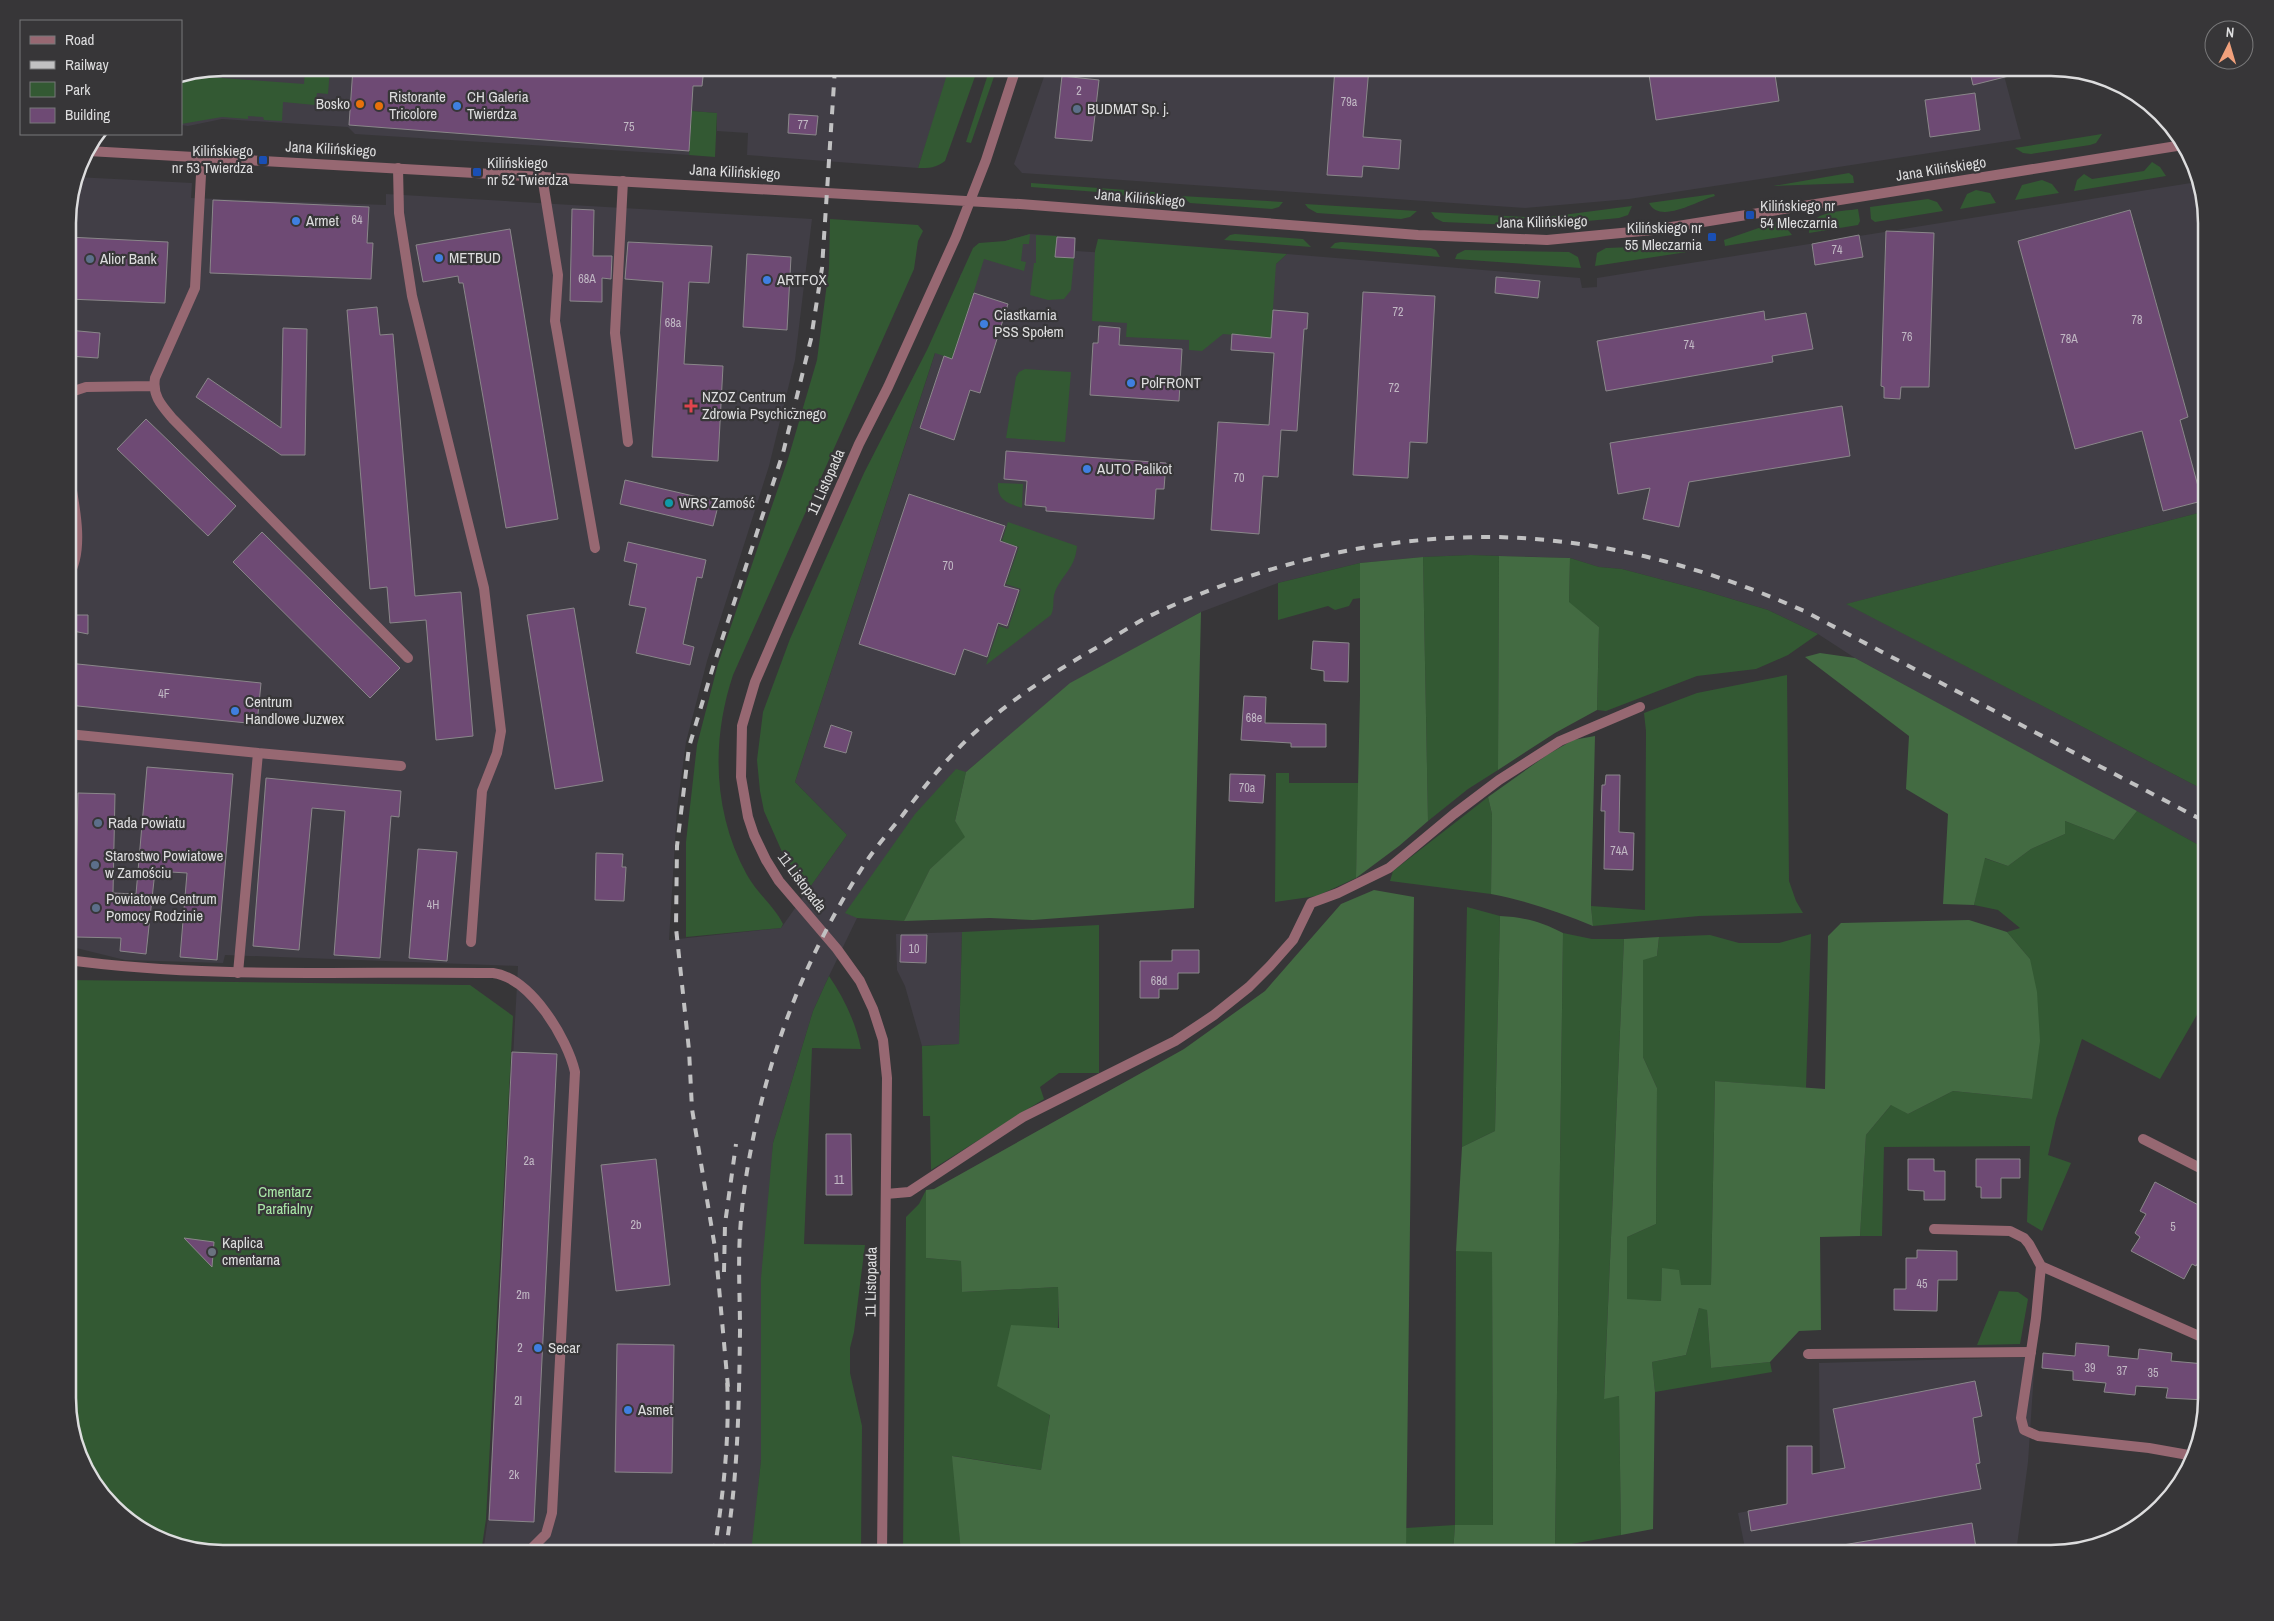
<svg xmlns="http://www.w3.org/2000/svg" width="2274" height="1621" font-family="'Archivo Narrow',sans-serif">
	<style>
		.built { fill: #413e46 }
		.green { fill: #335933 }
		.forest { fill: #436b42 }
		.building { fill: #6e4a74; stroke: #8a878a }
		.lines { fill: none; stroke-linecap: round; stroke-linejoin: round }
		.service { stroke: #976872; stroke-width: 10 }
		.minor { stroke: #976872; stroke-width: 10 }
		.tertiary { stroke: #976872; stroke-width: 10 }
		.rail { stroke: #c1c1c2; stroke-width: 4; stroke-dasharray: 9 9; stroke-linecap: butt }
		.food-dot { fill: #e8710a; stroke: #373638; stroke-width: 2 }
		.shop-dot { fill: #3f7fe0; stroke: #373638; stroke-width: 2 }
		.service-dot { fill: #5c6f8a; stroke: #373638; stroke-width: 2 }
		.transit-dot { fill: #1a4fb4; stroke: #373638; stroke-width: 2 }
		.health-dot { fill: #e0444e; stroke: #373638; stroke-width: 2 }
		.culture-dot { fill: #0f9aa8; stroke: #373638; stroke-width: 2 }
		.worship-dot { fill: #6b7280; stroke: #373638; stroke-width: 2 }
		.labels { text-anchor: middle; stroke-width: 4.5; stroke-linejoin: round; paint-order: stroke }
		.number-label { font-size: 12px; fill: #c1b8c4 }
		.poi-label { font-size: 15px; fill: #ddddde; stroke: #373638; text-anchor: start }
		.street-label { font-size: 15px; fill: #ddddde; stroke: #373638 }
		.park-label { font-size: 15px; fill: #a9e8a7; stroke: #373638 }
		.rim { fill: none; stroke: #ddddde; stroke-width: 2.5 }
	</style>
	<rect width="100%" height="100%" fill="#373638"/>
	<path class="built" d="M223 68H951L918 168 747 155 748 133 717 131V113L692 111 689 155 355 134 348 127 222 119 188 126 181 125V76Z
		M1047 68H2002L2021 139 1629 199 1525 208 1022 173 1014 164Z
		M76 177 192 183 191 198 386 205V194L812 219 795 360 769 466 707 661 686 742 677 809 669 940 781 928 847 835 795 782 961 274 1005 241 1030 234 1076 237V251L1276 264 1287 254 1580 278 1582 288 1597 287V278L2197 182 2206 223V511L1847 604 2206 791V849L1855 658 1818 634 1768 610 1705 591 1622 569 1599 567 1570 558 1471 555 1423 557 1360 563 1278 583 1201 612 1071 683 966 772 871 889 829 976 813 1011 773 1143 761 1460 752 1553H578L551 1550 546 1553H483L488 1518 518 966 225 955 223 963 125 960 68 946V213Z
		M962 932 959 1044 922 1046 905 986 897 970 896 934Z
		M2035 1357 2028 1462 2016 1553H1746L1738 1513 1820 1498 1819 1363Z"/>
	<path class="green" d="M316 68H330L328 94 317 93 315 105 283 102 282 121 264 120 263 117 248 116V119L222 117 181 124V76L208 70V77L304 84 305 70Z
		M949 68H978L945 161C936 168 929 168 918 168Z
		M990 68H997L971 143 966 142Z
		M692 111 717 113 715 157 689 155Z
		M2102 134 2096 143 2090 145 2031 154 2023 153 2015 148Z
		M2152 162 2160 167 2166 176 2074 191 2077 180 2084 174 2092 179 2144 171Z
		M1849 173 1853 176 1854 183 1773 186Z
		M2042 180 2052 184 2059 193 2015 200 2022 185Z
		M1031 183 1166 193 1163 198 1157 200 1098 192 1031 187Z
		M1976 190 1990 193 1996 203 1960 209 1967 194Z
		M1714 194 1715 196C1698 200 1660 225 1649 203Z
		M1181 196 1283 202 1279 207 1272 209 1190 203Z
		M1928 199 1937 202 1943 211 1875 222 1871 219 1870 207Z
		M1305 204 1417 211 1410 217 1401 219 1317 213 1308 208Z
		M1632 206 1628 215 1619 218 1556 224 1547 217Z
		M1858 209 1860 221 1858 225 1809 233C1809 210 1841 212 1858 209Z
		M1431 212 1525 217 1520 223 1513 225 1443 222 1435 218Z
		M830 219 918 225 923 231 918 241 914 269 733 675C711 741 713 813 747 875 757 893 774 906 783 924L781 928 686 937V842L697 745 718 664 788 459 817 360 829 268Z
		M1776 222 1785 226 1792 235 1725 246 1724 240Z
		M1030 234 1029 244H1023L1021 261 1026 262 1024 271 984 259 953 359 935 353 795 782 847 835 808 890 783 854 764 811 760 791 757 760 763 712 790 639 864 473 927 350 973 248 979 243 1005 241Z
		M1235 234 1303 239 1311 247 1224 240 1230 235Z
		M1036 235 1057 236 1055 257 1074 258 1071 290 1064 299 1048 300 1030 295 1034 263H1036Z
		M1098 239 1287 254 1276 264 1271 338 1223 334 1202 351 1189 350V340L1126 337 1127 323 1092 321 1095 251Z
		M1341 242 1431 248 1436 250 1440 257 1330 248 1335 243Z
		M1686 245 1687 252 1595 266 1597 253 1606 248Z
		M1465 250 1569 252 1578 257 1581 268 1455 259 1457 254Z
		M1025 369 1071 372 1065 442 1006 438 1016 377 1019 372Z
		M998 483 1023 484 1022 508C1007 503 997 500 998 483Z
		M2206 511V791L1846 604Z
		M1008 522 1077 546C1075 569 1063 573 1055 592 1052 599 1055 607 1051 615L986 665 999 626 1008 629 1021 589 1006 584 1019 547 1002 541Z
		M1471 555 1499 556 1498 770 1468 789 1428 821 1423 557Z
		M1570 558 1599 567 1622 569 1705 591 1768 610 1818 634 1788 655 1756 669 1697 676 1606 711 1597 710 1599 627 1569 603Z
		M1360 563 1361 598 1353 599 1349 606 1335 610 1328 606 1278 620V583Z
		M1787 675 1789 881 1796 901 1803 913 1699 916 1593 926 1591 906 1645 910 1646 731 1644 713 1697 693Z
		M956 769 966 772 955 821 966 837 930 869 904 921 857 918 845 913 915 814Z
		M1276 773H1289V783H1359L1356 878 1317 896 1275 902Z
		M1488 797 1492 814 1491 894 1390 881 1393 871Z
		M2137 811 2206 849V999L2160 1079 2082 1039 2056 1119 2048 1155 2071 1163 2042 1231 2027 1222 2030 1146 1884 1147 1882 1236H1860L1866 1135 1892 1104 1908 1114 1953 1091 2032 1099 2030 959 2007 932 2020 928 1998 910 1974 905 1984 858 2008 866 2031 849 2065 834V821L2114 840Z
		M1467 907 1500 916 1495 1131 1462 1147Z
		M1099 925V1073H1059L1040 1087 1044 1099 931 1170 930 1116H923L922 1046 959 1044 962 932Z
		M1563 933 1592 939H1624L1604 1398 1619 1396 1621 1535 1555 1547Z
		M1811 934 1806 1088 1715 1081 1711 1285H1681L1662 1269 1661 1301 1627 1300V1237L1656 1224 1657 1088 1643 1057V959L1657 956 1659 937 1710 935 1739 943H1779Z
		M829 976C844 998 856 1023 861 1049L812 1048 804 1244 865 1245 854 1332 850 1348V1373L862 1426 861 1553H751L761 1460V1278L773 1143 813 1011Z
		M68 980 464 985H470L513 1016 486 1519 481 1553H223L173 1545 129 1522 84 1467 68 1408Z
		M926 1190V1258L961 1261 962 1292 1058 1287C1060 1348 1052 1409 1041 1470L953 1456 961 1553H903L906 1217 919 1204Z
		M1456 1251H1492L1493 1525H1455L1453 1553H1406V1528L1455 1525Z
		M1999 1291 2018 1292 2028 1299 2020 1344 1977 1345Z
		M1699 1308 1707 1309 1711 1368 1770 1362 1772 1372 1655 1392 1652 1362 1686 1355Z"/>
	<path class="forest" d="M1499 556 1570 558 1569 602 1599 627 1597 710 1555 733 1498 770Z
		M1423 557 1428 821 1399 846 1356 878 1360 695V563Z
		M1201 612 1194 908 1033 920 990 918 904 921 930 869 965 837 955 821 966 772 1070 683Z
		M1820 653 1855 658 2137 811 2114 840 2065 821V834L2031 849 2008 866 1985 858 1974 905 1943 904 1948 814 1906 789 1909 736 1805 657Z
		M1595 736 1591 906 1593 926C1559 912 1527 901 1491 894L1492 814 1488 797 1547 755 1573 740Z
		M1374 890 1414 897 1406 1553H961L952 1456 1041 1470 1050 1415 997 1386 1011 1325 1059 1328 1058 1287 962 1292 961 1261 926 1258V1190L934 1189 1184 1049 1265 991 1341 904Z
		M1500 916C1524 917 1542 922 1563 933L1555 1547 1518 1553H1453L1455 1525H1493L1492 1252 1456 1251 1462 1147 1495 1131Z
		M1969 920 2007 932 2030 959 2037 992 2040 1041 2032 1099 1953 1091 1908 1114 1891 1105 1866 1135 1860 1236 1820 1237 1821 1330 1799 1331 1770 1362 1711 1368 1707 1310 1699 1308 1686 1355 1652 1362 1655 1392 1653 1529 1621 1535 1619 1396 1604 1399 1624 939 1659 937 1657 956 1643 960V1057L1657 1088 1656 1224 1627 1237V1299L1661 1301 1662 1268 1679 1270 1681 1285H1711L1715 1081 1825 1089 1828 936 1841 923Z"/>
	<path class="building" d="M353 68H704L702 86H693L689 151 349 125Z
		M1335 68H1369L1363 137 1401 140 1399 169 1363 166 1362 177 1327 175Z
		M1648 68H1774L1779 101 1656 120Z
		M1969 68H2020L2021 73 1973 85Z
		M1062 76 1099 80 1092 141 1055 138Z
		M1975 93 1980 130 1930 137 1925 100Z
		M789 114 818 116 816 135 788 133Z
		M213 200 369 207 367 243H373L371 279 210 273Z
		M572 209 594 210 593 256H612L611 279 602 278V302L570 301Z
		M2130 210 2188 417 2180 420 2202 501 2163 511 2142 431 2075 449 2018 241Z
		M510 229 558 519 506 528 463 283H459L458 276 423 282 416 245Z
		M1886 231 1934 233 1929 387H1901L1900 399 1884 398V387L1881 386Z
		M1859 235 1863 257 1815 265 1812 244Z
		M68 237 168 242 165 303 68 299Z
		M1057 237 1075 238 1074 258 1055 257Z
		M628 242 712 246 709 283 689 282 684 364 723 366 718 461 652 457 663 282 625 279Z
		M747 254 791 257 787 330 743 327Z
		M1496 277 1540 281 1538 298 1495 293Z
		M1363 292 1435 296 1427 443 1410 442 1408 478 1353 475Z
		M974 293 1008 304 980 393 970 390 954 440 920 428 944 356 952 359Z
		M377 307 380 335 393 334 415 596 461 592 473 736 436 740 426 620 390 623 387 587 370 589 347 310Z
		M1273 310 1308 313 1307 329H1304L1297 431 1281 430 1278 477 1263 476 1259 534 1211 530 1218 422 1269 425 1274 353 1231 350 1232 334 1271 338Z
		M1764 311 1765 320 1806 313 1813 349 1772 356 1773 362 1606 391 1597 341Z
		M1099 326 1120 328 1119 345 1182 349 1179 401 1090 395 1093 343H1098Z
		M283 328 307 329 305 455H281L196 397 208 378 281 428Z
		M68 330 100 333 98 358 68 356Z
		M1842 406 1850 456 1689 482 1679 527 1643 519 1650 488 1618 494 1610 443Z
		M146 419 236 506 208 536 117 449Z
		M1006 451 1166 463 1164 489H1156L1154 519 1046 511V507L1025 505 1027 481 1004 479Z
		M625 480 719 502 713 526 620 504Z
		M909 494 1005 526 1000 541 1017 547 1004 586 1019 590 1007 626 998 623 987 657 964 649 955 675 859 644Z
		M262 532 400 668 370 698 233 562Z
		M628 542 706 560 702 578 697 577 683 644 694 647 690 665 636 653 646 608 629 605 637 564 624 561Z
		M574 608 603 781 555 789 527 615Z
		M68 615H88V634L68 630Z
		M1313 641 1349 643 1348 682 1324 681V671L1311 669Z
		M68 663 261 683 257 724 68 705Z
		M1244 696 1266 697 1265 723 1326 724V747H1291V743L1241 740Z
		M831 725 852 732 846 753 824 747Z
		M147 767 233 774 217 960 180 957 187 873 155 871 146 954 120 951 121 938 75 937 78 793 115 794 113 893 136 894Z
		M1230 774 1265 775 1263 803 1229 801Z
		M1606 775H1620L1619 832 1634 833 1633 870 1604 869 1605 811H1601L1602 785H1605Z
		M266 778 401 791 399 817 391 816 380 958 334 955 345 811 312 808 299 950 253 946Z
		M418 849 457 852 447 961 409 958Z
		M596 853 623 854 622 867H626L624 901 595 900Z
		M901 935H927L926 963 900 962Z
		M1172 950H1199V973H1178V989H1159V998H1140V961H1172Z
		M512 1052 557 1054 534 1522 489 1520Z
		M826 1134H851L852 1195H826Z
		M656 1159 670 1285 616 1291 601 1165Z
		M1908 1159H1934V1171H1945V1200H1924V1191L1908 1190Z
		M1976 1159H2020V1178H2001V1198H1981V1187H1976Z
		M2155 1182 2206 1209V1248L2196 1266 2192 1264 2184 1279 2131 1251 2140 1237 2135 1233 2146 1214 2140 1211Z
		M184 1238 214 1242 212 1267Z
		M1917 1250 1957 1251V1280H1938L1937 1311 1894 1310V1289H1906V1258H1917Z
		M2076 1343 2109 1346 2108 1356 2138 1359 2139 1349 2172 1353 2171 1361 2205 1364 2203 1378H2206V1400L2166 1398 2168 1388 2136 1386 2135 1395 2104 1392 2106 1383 2073 1380V1371L2042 1368 2043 1353 2075 1356Z
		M617 1344 674 1345 672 1473 615 1472Z
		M1975 1381 1982 1416 1973 1418 1980 1463 1976 1464 1981 1489 1751 1531 1748 1511 1787 1504V1446H1812V1474L1845 1468 1833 1409Z
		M1972 1523 1977 1554H1844L1843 1545Z"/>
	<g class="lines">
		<path class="service" d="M202 156 195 288 155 378C152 396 162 406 173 419L408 658
			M398 168 399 213 412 296 484 588 501 731 497 753 482 791 471 942
			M542 176 558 275 555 321 595 548
			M623 181 615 333 628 442
			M68 393 86 387 153 386
			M68 469C73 498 86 550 68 576
			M68 734 258 753 238 973
			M258 753 401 766
			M1808 1354 2031 1352"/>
		<path class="minor" d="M68 960C209 979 351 971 493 973 531 978 567 1038 575 1072L552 1513 546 1534 527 1553
			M2143 1139 2206 1171
			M886 1194 909 1192 1023 1117 1175 1041 1214 1015 1249 987 1270 966 1293 940 1311 903 1338 893 1389 868 1454 814 1499 780 1560 741 1640 707
			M1934 1229 2010 1231 2024 1238 2029 1244 2041 1266 2036 1318 2021 1418 2024 1430 2038 1436 2149 1448 2194 1456
			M2041 1266 2206 1339"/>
		<path class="tertiary" d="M88 151 1020 204 1418 235 1547 240 1653 230 2183 145
			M882 1553 887 1078 883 1040 873 1009 860 981 837 949 779 881 766 860 754 835 748 817 741 777 742 726 755 682 780 624 859 444 888 387 956 237 986 160 1016 68"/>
		<path class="rail" d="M724 1272 725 1224 736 1144
			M728 1387 716 1254 692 1109 689 1050 676 928 677 846 689 747 713 667 783 453 811 339 822 268 835 68
			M714 1553C723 1496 730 1438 727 1379
			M725 1553C738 1480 739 1406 740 1331 740 1299 738 1266 740 1233 743 1183 753 1133 766 1084 787 1007 820 933 864 865 875 848 889 832 902 816 923 788 946 759 972 735 1009 701 1052 673 1096 648 1116 636 1136 622 1158 612 1263 564 1377 536 1494 537 1602 539 1706 567 1804 611L2206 822"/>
	</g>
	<g class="food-dot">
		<circle cx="360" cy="104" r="5"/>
		<circle cx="379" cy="106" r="5"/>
	</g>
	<g class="shop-dot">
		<circle cx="457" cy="106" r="5"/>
		<circle cx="296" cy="221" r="5"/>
		<circle cx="439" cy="258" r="5"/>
		<circle cx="767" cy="280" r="5"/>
		<circle cx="984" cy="324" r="5"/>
		<circle cx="1131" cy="383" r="5"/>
		<circle cx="1087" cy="469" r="5"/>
		<circle cx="235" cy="711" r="5"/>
		<circle cx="538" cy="1348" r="5"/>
		<circle cx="628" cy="1410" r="5"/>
	</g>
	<g class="service-dot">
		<circle cx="1077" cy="109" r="5"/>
		<circle cx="90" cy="259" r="5"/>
		<circle cx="98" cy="823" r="5"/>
		<circle cx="95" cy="865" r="5"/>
		<circle cx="96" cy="908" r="5"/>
	</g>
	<g class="transit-dot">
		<rect x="258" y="155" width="10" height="10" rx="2.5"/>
		<rect x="472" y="167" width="10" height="10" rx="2.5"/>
		<rect x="1745" y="210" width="10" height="10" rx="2.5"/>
		<rect x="1707" y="232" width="10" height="10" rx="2.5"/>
	</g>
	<path class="health-dot" d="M688.5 398.5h5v5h5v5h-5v5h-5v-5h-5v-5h5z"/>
	<circle class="culture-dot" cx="669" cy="503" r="5"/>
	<circle class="worship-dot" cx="212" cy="1252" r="5"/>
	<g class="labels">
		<g class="number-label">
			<text x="1079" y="95">2</text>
			<text x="1349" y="106">79a</text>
			<text x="803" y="129">77</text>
			<text x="629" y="131">75</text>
			<text x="357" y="224">64</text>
			<text x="1837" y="254">74</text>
			<text x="587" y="283">68A</text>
			<text x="1398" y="316">72</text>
			<text x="2137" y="324">78</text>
			<text x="673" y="327">68a</text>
			<text x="1907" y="341">76</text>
			<text x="2069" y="343">78A</text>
			<text x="1689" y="349">74</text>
			<text x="1394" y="392">72</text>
			<text x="1239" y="482">70</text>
			<text x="948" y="570">70</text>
			<text x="164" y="698">4F</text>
			<text x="1254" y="722">68e</text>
			<text x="1247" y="792">70a</text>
			<text x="1619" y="855">74A</text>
			<text x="433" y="909">4H</text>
			<text x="914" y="953">10</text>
			<text x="1159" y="985">68d</text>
			<text x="529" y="1165">2a</text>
			<text x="839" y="1184">11</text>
			<text x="636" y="1229">2b</text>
			<text x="2173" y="1231">5</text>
			<text x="1922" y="1288">45</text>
			<text x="523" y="1299">2m</text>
			<text x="520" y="1352">2</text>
			<text x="2090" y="1372">39</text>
			<text x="2122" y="1375">37</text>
			<text x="2153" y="1377">35</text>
			<text x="518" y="1405">2l</text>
			<text x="514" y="1479">2k</text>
		</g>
		<g class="poi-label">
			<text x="389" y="102">Ristorante<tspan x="389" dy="17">Tricolore</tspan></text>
			<text x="467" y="102">CH Galeria<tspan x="467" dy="17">Twierdza</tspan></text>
			<text x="350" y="109" text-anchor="end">Bosko</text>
			<text x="1087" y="114">BUDMAT Sp. j.</text>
			<text x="253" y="156" text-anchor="end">Kilińskiego<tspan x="253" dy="17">nr 53 Twierdza</tspan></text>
			<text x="487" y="168">Kilińskiego<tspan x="487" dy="17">nr 52 Twierdza</tspan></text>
			<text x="1760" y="211">Kilińskiego nr<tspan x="1760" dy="17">54 Mleczarnia</tspan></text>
			<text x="306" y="226">Armet</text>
			<text x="1702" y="233" text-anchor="end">Kilińskiego nr<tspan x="1702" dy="17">55 Mleczarnia</tspan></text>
			<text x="449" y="263">METBUD</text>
			<text x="100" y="264">Alior Bank</text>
			<text x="777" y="285">ARTFOX</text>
			<text x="994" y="320">Ciastkarnia<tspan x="994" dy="17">PSS Społem</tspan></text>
			<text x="1141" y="388">PolFRONT</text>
			<text x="702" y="402">NZOZ Centrum<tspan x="702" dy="17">Zdrowia Psychicznego</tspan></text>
			<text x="1097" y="474">AUTO Palikot</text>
			<text x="679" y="508">WRS Zamość</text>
			<text x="245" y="707">Centrum<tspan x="245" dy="17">Handlowe Juzwex</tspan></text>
			<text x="108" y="828">Rada Powiatu</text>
			<text x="105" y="861">Starostwo Powiatowe<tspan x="105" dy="17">w Zamościu</tspan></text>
			<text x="106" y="904">Powiatowe Centrum<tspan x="106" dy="17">Pomocy Rodzinie</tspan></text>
			<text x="222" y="1248">Kaplica<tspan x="222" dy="17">cmentarna</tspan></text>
			<text x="548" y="1353">Secar</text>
			<text x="638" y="1415">Asmet</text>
		</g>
		<g class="street-label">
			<text transform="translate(331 149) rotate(3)" y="5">Jana Kilińskiego</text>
			<text transform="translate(1941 169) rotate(-9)" y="5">Jana Kilińskiego</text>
			<text transform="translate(735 172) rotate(3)" y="5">Jana Kilińskiego</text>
			<text transform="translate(1140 198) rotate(5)" y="5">Jana Kilińskiego</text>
			<text transform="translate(1542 222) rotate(-1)" y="5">Jana Kilińskiego</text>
			<text transform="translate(826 482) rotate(-66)" y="5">11 Listopada</text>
			<text transform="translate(802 882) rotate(53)" y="5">11 Listopada</text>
			<text transform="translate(871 1282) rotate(-89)" y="5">11 Listopada</text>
		</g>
		<g class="park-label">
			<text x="285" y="1197">Cmentarz<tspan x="285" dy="17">Parafialny</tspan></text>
		</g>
	</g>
	<path d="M0 0H2274V1621H0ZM223 76H2051A147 147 0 0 1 2198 223V1398A147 147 0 0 1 2051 1545H223A147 147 0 0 1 76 1398V223A147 147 0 0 1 223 76Z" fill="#373638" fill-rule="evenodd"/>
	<path class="rim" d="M223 76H2051A147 147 0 0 1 2198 223V1398A147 147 0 0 1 2051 1545H223A147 147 0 0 1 76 1398V223A147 147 0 0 1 223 76Z"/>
	<rect x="20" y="20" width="162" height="115" fill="#373638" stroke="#79797a"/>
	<rect x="30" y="36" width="25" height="8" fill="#976872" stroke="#79797a"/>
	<text x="65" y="45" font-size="15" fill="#ddddde">Road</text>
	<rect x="30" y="61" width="25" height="8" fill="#c1c1c2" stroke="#79797a"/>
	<text x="65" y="70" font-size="15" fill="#ddddde">Railway</text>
	<rect x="30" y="82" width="25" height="15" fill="#335933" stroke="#79797a"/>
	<text x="65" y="95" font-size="15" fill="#ddddde">Park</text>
	<rect x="30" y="108" width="25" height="15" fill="#6e4a74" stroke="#79797a"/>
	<text x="65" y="120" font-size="15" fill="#ddddde">Building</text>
	<g transform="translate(2229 45) rotate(5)"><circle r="24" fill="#373638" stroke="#79797a"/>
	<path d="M0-4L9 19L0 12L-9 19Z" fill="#f1a17c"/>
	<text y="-8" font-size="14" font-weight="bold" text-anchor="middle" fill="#ddddde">N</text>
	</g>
</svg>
